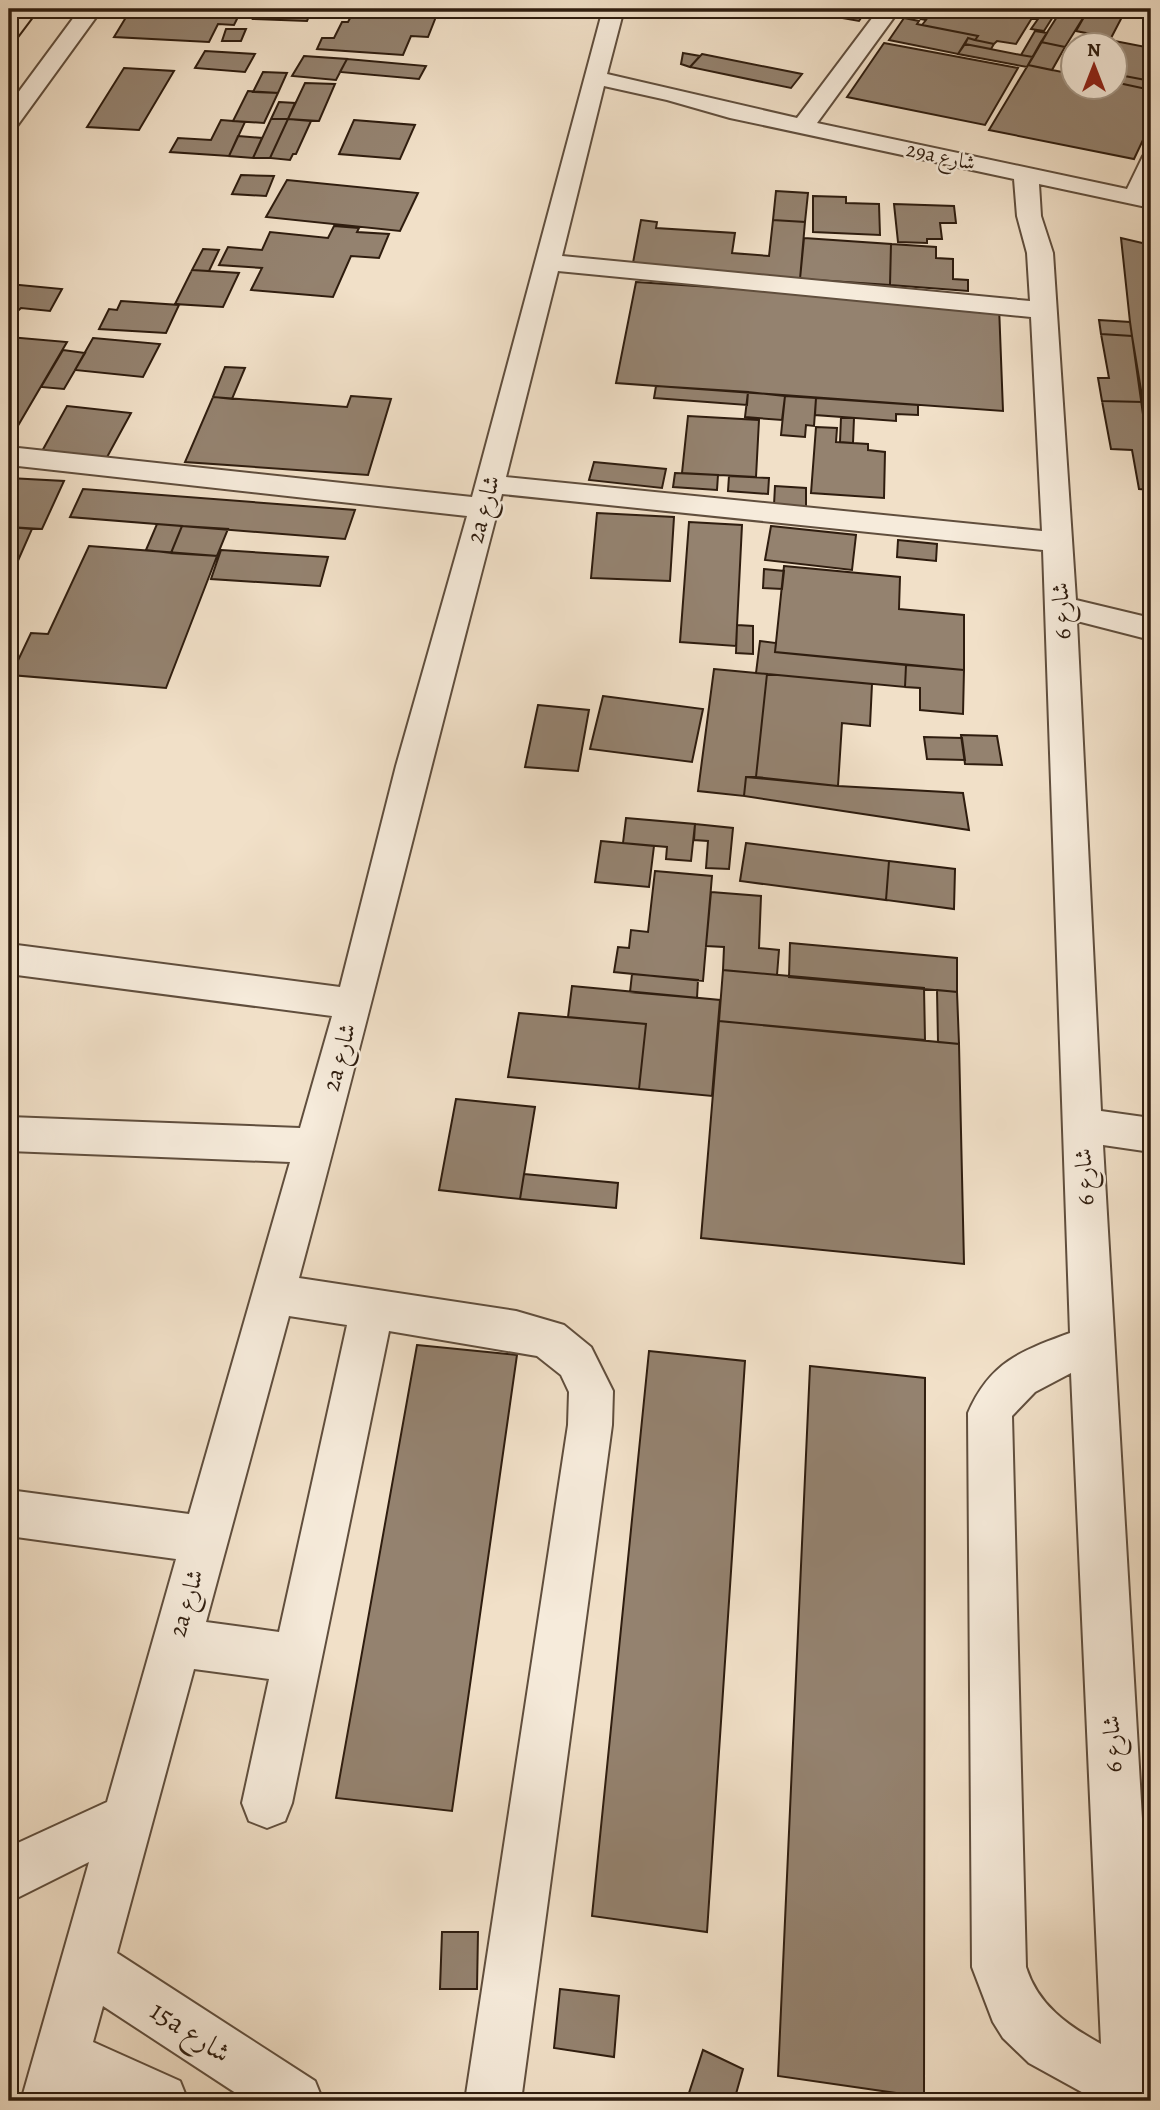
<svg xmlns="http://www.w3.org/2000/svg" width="1160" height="2110" font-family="Alegreya,Amiri,serif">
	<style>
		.building { fill: #94826f; stroke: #2f1d0f; stroke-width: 2 }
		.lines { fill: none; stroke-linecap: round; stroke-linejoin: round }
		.minor-casing { stroke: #604e3d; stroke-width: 4 }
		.major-casing { stroke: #2f1d0f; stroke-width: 4 }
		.minor { fill: #f6ebdb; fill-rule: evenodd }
		.major { fill: #f1e0c8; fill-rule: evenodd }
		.labels { text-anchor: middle; stroke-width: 5; stroke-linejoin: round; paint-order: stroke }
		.far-street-label { font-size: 21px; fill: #2f1d0f; stroke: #f6ebdb }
		.street-label { font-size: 24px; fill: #2f1d0f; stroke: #f6ebdb }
		.near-street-label { font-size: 28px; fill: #2f1d0f; stroke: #f6ebdb }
	</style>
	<rect width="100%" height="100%" fill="#f1e0c8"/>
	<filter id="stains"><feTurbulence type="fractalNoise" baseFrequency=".00286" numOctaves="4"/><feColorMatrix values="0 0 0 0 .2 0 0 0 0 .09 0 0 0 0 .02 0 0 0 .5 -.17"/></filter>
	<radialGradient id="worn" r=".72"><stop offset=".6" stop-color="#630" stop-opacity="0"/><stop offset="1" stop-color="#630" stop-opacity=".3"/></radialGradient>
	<path class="building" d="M131 9H242L234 25 218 24 209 42 114 37Z
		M258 9H312L307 21 253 19Z
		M355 9H439L428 37 411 36 403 55 317 49 322 38H334L342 22H348Z
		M497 9H542L540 15 496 12Z
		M791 9H867L859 21Z
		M935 9H986L1032 18 1016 44 997 41 994 44 975 40 978 36 922 25 926 20 921 19 928 10 933 12Z
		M1032 9H1058L1044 31 1031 29 1038 19 1026 17Z
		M1062 9 1088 10 1065 47 1041 42Z
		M1088 10 1122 17 1111 38 1076 31Z
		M904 18 919 21 917 24 978 36 975 40 968 38 958 54 889 40Z
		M226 29H246L241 41H222Z
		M1035 31 1047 33 1033 57 1021 55Z
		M1089 36 1151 48V81L1114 74V46H1083Z
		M968 38 975 40 994 44 991 49 965 44Z
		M1041 42 1065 47 1052 70 1028 65Z
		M884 43 1018 68 985 125 847 97Z
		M965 44 1021 55 1033 57 1027 67 958 54Z
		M205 51 255 54 245 72 195 68Z
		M683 53 700 56 690 67 681 64Z
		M702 54 802 74 791 88 690 67Z
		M304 56 347 59 336 80 292 76Z
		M347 59 426 66 419 79 340 72Z
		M1028 65 1072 74V88H1114V82L1151 90V123L1134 159 989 130Z
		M124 68 174 71 139 130 87 127Z
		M263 72 287 73 278 93 253 92Z
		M1114 74 1151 81V90L1114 82Z
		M305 83 335 84 319 121 288 119Z
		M248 91 278 93 264 123 233 121Z
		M279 102 295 103 288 119H271Z
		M271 119H288L270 158H253Z
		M288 119 311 121 296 154H293L290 160 270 158Z
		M221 120 245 122 229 156 170 152 178 138 211 140Z
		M354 120 415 125 400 159 339 154Z
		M238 136 262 138 253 158 229 156Z
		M241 175 274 176 266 196 232 194Z
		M287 180 418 193 400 231 266 217Z
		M776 191 808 193 805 222 773 220Z
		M813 196 846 197V203L879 204 880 235 813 232Z
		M894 204 954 206 956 223H940L942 239H927V243L898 242Z
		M641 220 657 222 656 228 735 233 732 253 769 256 773 220 805 222 800 279 632 268Z
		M334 226 359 228 357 232 389 234 379 258 351 256 333 297 251 290 262 268 219 265 228 247 262 250 270 232 328 238Z
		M804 238 891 244 890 285 800 279Z
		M1121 238 1151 245V471L1130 322Z
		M891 244 936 247V258L953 259V279L968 280V291L890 285Z
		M203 249 219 250 209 271 192 270Z
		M192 270 239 273 223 307 175 304Z
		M636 282 999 306 1003 411 616 383Z
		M9 284 62 289 50 311 21 308 9 319Z
		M121 301 179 305 166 333 99 329 109 309 117 310Z
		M1099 320 1130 322 1132 336 1101 334Z
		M1101 334 1132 336 1143 402 1102 401 1098 378H1109Z
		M9 337 67 342 9 441Z
		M93 338 160 344 143 377 75 370Z
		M63 350 85 353 64 389 41 387Z
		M225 367 245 368 232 399 213 397Z
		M656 386 748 392 747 405 654 398Z
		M748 392 785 396 782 420 745 417Z
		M351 396 391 399 368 475 185 462 213 397 347 407Z
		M785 396 816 398 814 426 806 425 805 437 781 435Z
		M816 398 918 405V415L896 414V421L815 415Z
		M1102 401 1143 402 1151 490 1139 489 1132 450 1111 449Z
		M67 406 131 413 106 459 41 453Z
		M688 416 759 420 756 477 682 473Z
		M841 417 854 418 853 443 840 442Z
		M816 427 837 428 836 442 868 444V450L885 452 884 498 811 493Z
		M594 462 666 469 662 488 589 480Z
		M675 473 718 475 717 490 673 487Z
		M729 476 769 478 768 494 728 491Z
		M9 478 64 481 42 529 9 527Z
		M775 486 806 488V507L774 505Z
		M83 489 355 510 345 539 70 517Z
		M597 513 674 517 670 581 591 578Z
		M689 522 742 525 736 646 680 642Z
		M157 524 182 526 171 553 146 550Z
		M182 526 228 529 217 556 171 553Z
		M771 526 856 535 852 570 765 560Z
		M9 527 32 529 9 581Z
		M898 540 937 544 936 561 897 557Z
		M89 546 217 556 166 688 11 675 31 633 48 634Z
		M221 550 328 557 320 586 211 579Z
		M784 566 900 577 899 609 964 615V670L775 652Z
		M764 569 784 571 782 589 763 588Z
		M737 625 753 626V654L736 653Z
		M760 641 776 643 775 652 906 665 905 687 756 673Z
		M906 665 964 670 963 714 920 710V688L905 687Z
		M714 669 767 674 756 777H746L744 796 698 791Z
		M767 674 872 684 870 726 842 723 838 786 756 777Z
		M603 696 703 709 692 762 590 749Z
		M538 705 589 710 578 771 525 767Z
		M961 735 997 736 1002 765 965 764Z
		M924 737 962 738 965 760 927 759Z
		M746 777 838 786 963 793 969 830 744 796Z
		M626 818 695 824 691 861 666 859 667 847 623 843Z
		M695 824 733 828 729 869 706 868 708 841 694 840Z
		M601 841 654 846 649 887 595 882Z
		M746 843 889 861 886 900 740 881Z
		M889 861 955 869 954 909 886 900Z
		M655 871 712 876 703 981 614 972 618 947 629 948 631 930 648 932Z
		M711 892 761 896 759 948 779 950 777 975 723 970 724 947 706 946Z
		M790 943 957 958V992L789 977Z
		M723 970 924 988 925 1040 719 1021Z
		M632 974 698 980 697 998 630 992Z
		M572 986 720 1000 712 1096 639 1089 646 1024 568 1017Z
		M937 990 957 992 959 1044 938 1042Z
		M519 1013 646 1024 639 1089 508 1077Z
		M719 1021 959 1044 964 1264 701 1238Z
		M456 1099 535 1107 520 1199 439 1190Z
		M524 1174 618 1183 616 1208 520 1199Z
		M417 1345 517 1355 452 1811 336 1798Z
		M649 1351 745 1361 707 1932 592 1916Z
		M810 1366 925 1378 924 2097 778 2076Z
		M442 1932H478L477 1989H440Z
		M560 1989 619 1996 614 2057 554 2048Z
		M703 2050 743 2069 734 2101H707L689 2093Z"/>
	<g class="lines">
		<defs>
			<path id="minor" d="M80 9H102L17 126 9 128V105Z
				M603 9H624L607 74 797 118 879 9H900L817 123 1127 189 1143 156 1151 154 1149 193 1151 194V208L1039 184 1041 216 1053 253 1076 600 1151 618V640L1077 621 1101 1111 1151 1118V1152L1103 1145 1151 1974V2101H1098L1029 2063 1003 2038 993 2022 972 1967 968 1413C990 1362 1021 1351 1070 1333L1043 550 502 494C433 755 369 1018 299 1278L516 1311 564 1325 591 1347 613 1391 612 1425 521 2101H465L568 1425 569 1392 561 1375 537 1356 389 1331 292 1803 285 1821 267 1828 249 1821 242 1803 269 1679 194 1669 117 1953 315 2081 323 2101H248L103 2006 93 2042 180 2081 188 2101H98L79 2092 77 2101H21L89 1862 9 1902V1847L107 1802 176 1559 9 1536V1490L189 1514 290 1162 9 1151V1117L300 1128 332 1016 9 974V944L340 987 396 766 467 516 9 465V447L472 497ZM604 86 667 100 730 118 1014 179 1017 216 1027 253 1030 301 562 256ZM558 271 1031 317 1042 531 506 477ZM289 1316 347 1325 279 1632 206 1622ZM1071 1373 1101 2044C1067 2025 1038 2005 1026 1967L1012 1416 1035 1392Z"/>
			<path id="major" d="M16 9H38L17 37 9 38V18Z"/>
		</defs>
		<use href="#minor" class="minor-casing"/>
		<use href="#major" class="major-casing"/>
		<use href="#minor" class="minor"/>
		<use href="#major" class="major"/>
	</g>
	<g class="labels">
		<g class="far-street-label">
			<text transform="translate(941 156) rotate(12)" y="7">29a شارع</text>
		</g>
		<g class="street-label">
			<text transform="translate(483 509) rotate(-75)" y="8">2a شارع</text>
			<text transform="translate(1061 611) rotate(-93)" y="8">شارع 6</text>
			<text transform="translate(339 1057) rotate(-75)" y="8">2a شارع</text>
			<text transform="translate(1084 1177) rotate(-93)" y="8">شارع 6</text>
			<text transform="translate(186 1603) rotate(-74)" y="8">2a شارع</text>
			<text transform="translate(1112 1744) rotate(-93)" y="8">شارع 6</text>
		</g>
		<g class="near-street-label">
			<text transform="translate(191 2031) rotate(33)" y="10">15a شارع</text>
		</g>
	</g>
	<rect width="1160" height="2110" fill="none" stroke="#f1e0c8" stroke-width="35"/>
	<rect x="10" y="10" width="1139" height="2089" fill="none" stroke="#2f1d0f" stroke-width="3.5"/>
	<rect x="18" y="18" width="1125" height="2075" fill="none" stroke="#2f1d0f" stroke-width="2"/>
	<g transform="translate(1094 66)"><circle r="33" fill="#f6ebdb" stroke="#a69989" stroke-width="2"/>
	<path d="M0-5L12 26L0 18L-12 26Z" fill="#8f2418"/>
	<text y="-10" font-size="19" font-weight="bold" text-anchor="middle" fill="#2f1d0f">N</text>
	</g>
	<rect width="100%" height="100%" filter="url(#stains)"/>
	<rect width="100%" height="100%" fill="url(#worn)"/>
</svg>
